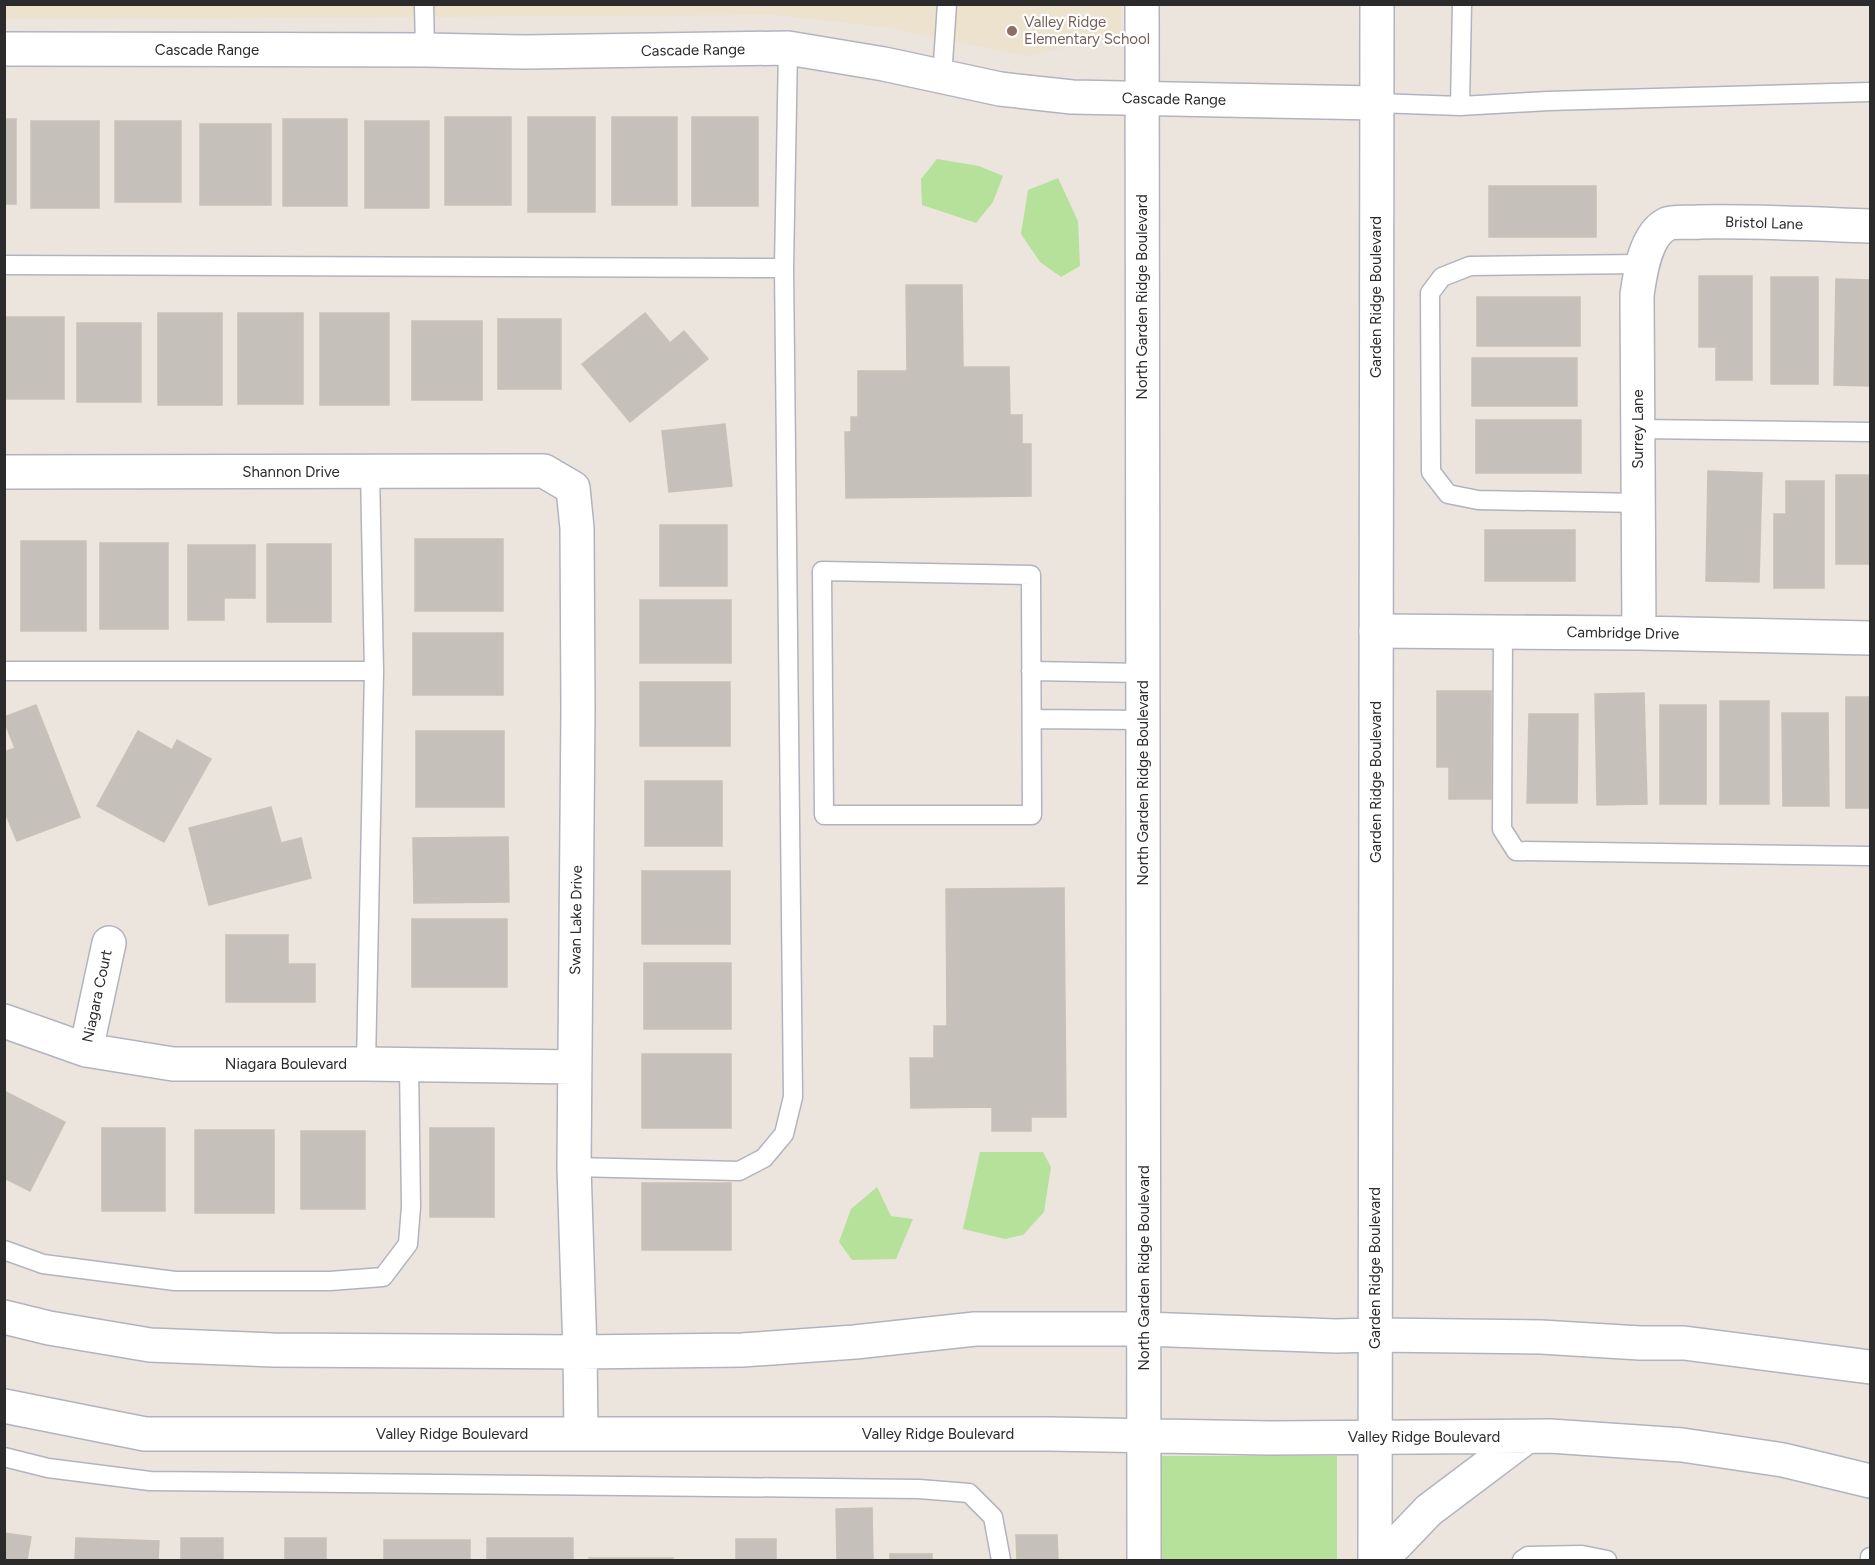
<svg xmlns="http://www.w3.org/2000/svg" width="1875" height="1565" font-family="Figtree,sans-serif">
	<style>
		.education { fill: #ede2cd }
		.green { fill: #b6e19b }
		.building { fill: #c5c0b9; stroke: #c8c1b7; stroke-width: 1.5 }
		.lines { fill: none; stroke-linecap: round; stroke-linejoin: round }
		.lane-casing { stroke: #b1b4be; stroke-width: 21 }
		.street-casing { stroke: #b1b4be; stroke-width: 36 }
		.secondary-casing { stroke: #b1b4be; stroke-width: 36 }
		.lane { stroke: #fff; stroke-width: 18 }
		.street { stroke: #fff; stroke-width: 33 }
		.secondary { stroke: #fff; stroke-width: 33 }
		.education-dot { fill: #8d6e63; stroke: #fff; stroke-width: 2 }
		.labels { text-anchor: middle; stroke-width: 4.5; stroke-linejoin: round; paint-order: stroke }
		.education-label { font-size: 15px; fill: #785e54; stroke: #fff; text-anchor: start }
		.street-label { font-size: 15px; fill: #2b2b2b; stroke: #fff }
	</style>
	<rect width="100%" height="100%" fill="#ece5dd"/>
	<path class="education" d="M1121 4V35L1027 56 884 27 776 15 5 19 4 5Z"/>
	<path class="green" d="M937 159 979 166 1003 176 993 202 976 223 922 205 921 179Z
		M1058 178 1078 221 1080 266 1061 277 1040 262 1021 234 1028 190Z
		M980 1152H1043L1051 1167 1044 1212 1023 1235 1005 1239 963 1229Z
		M877 1187 891 1216 913 1219 896 1259 852 1260 839 1242 851 1209Z
		M1160 1456H1337V1560H1161Z"/>
	<path class="building" d="M445 117H511V205H445Z
		M528 117H595V212H528Z
		M612 117H677V205H612Z
		M692 117H758V206H692Z
		M4 119H16V204H4Z
		M283 119H347V206H283Z
		M31 121H99V208H31Z
		M115 121H181V202H115Z
		M365 121H429V208H365Z
		M200 124H271V205H200Z
		M1489 186H1596V237H1489Z
		M1699 276H1752V380H1716V347H1699Z
		M1771 277H1818V384H1771Z
		M1836 279 1870 280V386L1834 385Z
		M906 285H962L963 367H1009L1010 415H1022V444H1031V496L846 498 845 432H851V417H858V371H907Z
		M1477 297H1580V346H1477Z
		M158 313H222V405H158Z
		M238 313H303V404H238Z
		M320 313H389V405H320Z
		M645 313 670 343 684 331 708 359 630 422 582 364Z
		M4 317H64V399H4Z
		M498 319H561V389H498Z
		M412 321H482V400H412Z
		M77 323H141V402H77Z
		M1472 358H1577V406H1472Z
		M1476 420H1581V473H1476Z
		M725 424 732 486 669 492 662 431Z
		M1708 471 1762 473 1759 582 1706 581Z
		M1836 475H1870V564H1836Z
		M1786 481H1824V588H1774V514H1786Z
		M660 525H727V586H660Z
		M1485 530H1575V581H1485Z
		M415 539H503V611H415Z
		M21 541H86V631H21Z
		M100 543H168V629H100Z
		M267 544H331V622H267Z
		M188 545H255V598H224V620H188Z
		M640 600H731V663H640Z
		M413 633H503V695H413Z
		M640 682H730V746H640Z
		M1437 691H1491V799H1449V767H1437Z
		M1644 693 1647 804 1597 805 1595 694Z
		M1846 697H1870V808H1846Z
		M1720 701H1769V804H1720Z
		M36 705 80 817 17 841 4 810V752L15 748 4 721V717Z
		M1660 705H1706V804H1660Z
		M1782 713H1828L1829 806H1783Z
		M1529 714H1578L1577 803H1527Z
		M138 731 172 750 177 740 211 759 164 842 97 806Z
		M416 731H504V807H416Z
		M645 781H722V846H645Z
		M271 807 281 843 301 838 311 878 209 905 189 828Z
		M508 837 509 902 414 903 413 838Z
		M642 871H730V944H642Z
		M1064 888 1066 1117H1031V1131H992V1107L911 1108 910 1058H934V1026H947L946 889Z
		M412 919H507V987H412Z
		M226 935H288V964H315V1002H226Z
		M644 963H731V1029H644Z
		M642 1054H731V1128H642Z
		M4 1091 65 1122 30 1191 4 1178Z
		M102 1128H165V1211H102Z
		M430 1128H494V1217H430Z
		M195 1130H274V1213H195Z
		M301 1131H365V1209H301Z
		M642 1183H731V1250H642Z
		M872 1508 873 1560H837L836 1509Z
		M4 1533 31 1537 27 1560H4Z
		M1016 1535H1057L1058 1560H1017Z
		M76 1538 159 1541 158 1560H75Z
		M181 1538H223V1560H181Z
		M285 1538H326V1560H285Z
		M487 1538H573V1560H487Z
		M736 1539H776V1560H736Z
		M384 1540H470V1560H384Z
		M890 1554H932V1560H890Z
		M589 1558H673V1560H589Z"/>
	<g class="lines">
		<defs>
			<path id="lane" d="M424 4 425 50
				M942 77 947 4
				M1377 103 1460 106 1462 4
				M1460 106 1548 101 1870 92
				M4 265 784 268
				M1638 429 1870 432
				M1639 503 1478 500 1448 494 1431 472 1430 293 1442 277 1470 266 1641 264
				M822 571 1031 575 1032 815H824Z
				M1503 632 1502 829 1516 851 1870 856
				M4 671H374
				M1031 671 1143 673
				M1032 719 1143 720
				M366 1064 374 671 370 471
				M574 1167 739 1171 764 1158 784 1134 793 1097 784 268 788 48
				M4 1250 43 1264 175 1281H330L383 1277 408 1244 411 1207 409 1065
				M4 1457 48 1468 150 1481 919 1489 969 1493 993 1517 1001 1560
				M1522 1560 1528 1556 1582 1555 1607 1560
				M1870 1560V1557"/>
			<path id="street" d="M4 49 425 50 526 52 788 48 884 64 1000 89 1072 97 1377 103
				M4 472 544 471 573 488 577 528 578 709 574 1167 580 1352
				M1376 631 1639 633 1870 638
				M1639 633 1637 295C1640 274 1645 235 1667 224 1674 221 1690 223 1699 222 1756 221 1813 224 1870 226
				M4 1021 86 1050 173 1064H366L574 1067
				M86 1050 109 943"/>
			<path id="secondary" d="M1142 4 1144 1560
				M4 1317 49 1328 150 1345 273 1350 580 1352 742 1350 855 1342 975 1329H1144L1336 1336 1374 1335 1541 1337 1640 1343H1684L1870 1367
				M580 1352 581 1434
				M4 1406 145 1434H1050L1269 1438 1550 1436 1682 1445 1783 1460 1870 1481
				M1375 1560 1377 4
				M1381 1560 1429 1510 1526 1437"/>
		</defs>
		<use href="#lane" class="lane-casing"/>
		<use href="#street" class="street-casing"/>
		<use href="#secondary" class="secondary-casing"/>
		<use href="#lane" class="lane"/>
		<use href="#street" class="street"/>
		<use href="#secondary" class="secondary"/>
	</g>
	<circle class="education-dot" cx="1012" cy="31" r="6"/>
	<g class="labels">
		<g class="education-label">
			<text x="1024" y="27">Valley Ridge<tspan x="1024" dy="17">Elementary School</tspan></text>
		</g>
		<g class="street-label">
			<text x="207" y="55">Cascade Range</text>
			<text transform="translate(693 50) rotate(-1)" y="5">Cascade Range</text>
			<text transform="translate(1174 99) rotate(1)" y="5">Cascade Range</text>
			<text transform="translate(1764 223) rotate(2)" y="5">Bristol Lane</text>
			<text transform="translate(1142 297) rotate(-90)" y="5">North Garden Ridge Boulevard</text>
			<text transform="translate(1376 297) rotate(-90)" y="5">Garden Ridge Boulevard</text>
			<text transform="translate(1638 429) rotate(-90)" y="5">Surrey Lane</text>
			<text x="291" y="477">Shannon Drive</text>
			<text transform="translate(1623 633) rotate(1)" y="5">Cambridge Drive</text>
			<text transform="translate(1376 782) rotate(-90)" y="5">Garden Ridge Boulevard</text>
			<text transform="translate(1143 783) rotate(-90)" y="5">North Garden Ridge Boulevard</text>
			<text transform="translate(576 920) rotate(-89)" y="5">Swan Lake Drive</text>
			<text transform="translate(97 996) rotate(-78)" y="5">Niagara Court</text>
			<text x="286" y="1069">Niagara Boulevard</text>
			<text transform="translate(1144 1268) rotate(-90)" y="5">North Garden Ridge Boulevard</text>
			<text transform="translate(1375 1268) rotate(-90)" y="5">Garden Ridge Boulevard</text>
			<text x="452" y="1439">Valley Ridge Boulevard</text>
			<text x="938" y="1439">Valley Ridge Boulevard</text>
			<text x="1424" y="1442">Valley Ridge Boulevard</text>
		</g>
	</g>
	<rect width="1875" height="1565" fill="none" stroke="#2b2b2b" stroke-width="12"/>
</svg>
